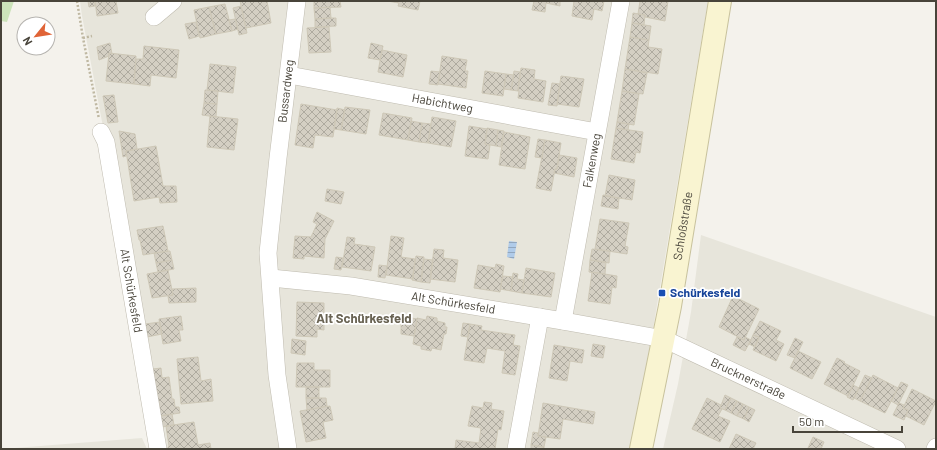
<svg xmlns="http://www.w3.org/2000/svg" width="937" height="450" font-family="Barlow,sans-serif">
	<style>
		.residential { fill: #e7e5db }
		.green { fill: #cce3ba }
		.water { fill: url(#water-rules) }
		.building { fill: url(#building-cross-hatch); stroke: #cec8b7 }
		.lines { fill: none; stroke-linecap: round; stroke-linejoin: round }
		.street-casing { stroke: #bfbbaf; stroke-width: 18 }
		.secondary-casing { stroke: #c8c29d; stroke-width: 24 }
		.path { stroke: #bfb8a2; stroke-width: 2.5; stroke-dasharray: 2 2; stroke-linecap: butt }
		.street { stroke: #fff; stroke-width: 17 }
		.secondary { stroke: #f9f4d1; stroke-width: 22 }
		.transit-dot { fill: #1a4fb4; stroke: #fff; stroke-width: 1.5 }
		.labels { text-anchor: middle; stroke-width: 3.5; stroke-linejoin: round; paint-order: stroke }
		.street-label { font-size: 12px; fill: #48443a; stroke: #fff }
		.transit-label { font-size: 12px; font-weight: bold; fill: #164399; stroke: #fff; text-anchor: start }
		.neighbourhood-label { font-size: 13px; font-weight: bold; fill: #696353; stroke: #fff }
	</style>
	<defs>
		<pattern id="water-rules" width="6" height="5" patternUnits="userSpaceOnUse"><rect width="6" height="5" fill="#b0cbe9"/><path d="M0 2.5h6" fill="none" stroke="#91a6be"/></pattern>
		<pattern id="building-cross-hatch" width="8" height="8" patternUnits="userSpaceOnUse"><rect width="8" height="8" fill="#d4cfc3"/><path d="M0 0l8 8M0 8l8-8" fill="none" stroke="#aeaa9f"/></pattern>
	</defs>
	<rect width="100%" height="100%" fill="#f4f2ec"/>
	<path class="residential" d="M80 1H708L654 323 632 449H164L82 16Z
		M701 235 936 317V449H663L678 384 691 312Z
		M142 438 147 449H2Z"/>
	<path class="green" d="M1 1H14L7 22 1 21Z"/>
	<path class="water" d="M509 241 517 242 514 259 507 257Z"/>
	<path class="building" d="M88 1H95V6L89 7Z
		M95 1H116L118 13 97 16Z
		M240 1H267L271 23 246 28Z
		M314 1H340L341 7 314 8Z
		M387 1H420L418 10 398 6 399 3Z
		M534 1H560V6L546 3 545 12 532 10Z
		M574 1H604L602 11 594 9 592 20 572 16Z
		M640 1H668L665 21 645 17V15L638 14Z
		M225 4 232 31 216 34 209 7Z
		M241 6 247 33 239 35 233 8Z
		M209 7 216 34 200 38 194 10Z
		M330 7 331 18 315 19 314 8Z
		M633 13 645 15 644 25 632 23Z
		M331 18H336V26L315 27V19Z
		M235 19 238 29 232 31 229 20Z
		M196 22 199 36 189 39 185 24Z
		M632 23 651 26 649 40 630 37Z
		M329 27 331 52 309 53 307 28Z
		M630 37 649 40 648 47 662 49 658 74 625 69Z
		M110 43 112 54 109 53V56L99 60 97 47Z
		M371 43 383 46 380 60 368 58Z
		M144 46 179 50 176 78 151 75 150 86 134 84 136 59H143Z
		M382 50 407 55 403 77 378 72Z
		M109 53 136 56 134 84 106 81Z
		M442 56 467 60 465 71H468L466 88 438 84Z
		M210 64 236 67 233 93 207 90Z
		M521 68 535 70 534 79 546 81 543 102 518 98 519 91H518Z
		M625 69 647 73 643 94 622 91Z
		M431 71 440 72 438 85 429 84Z
		M485 71 506 74 503 96 482 93Z
		M514 71 520 72 518 91 511 90Z
		M506 74 514 75 511 90 504 89Z
		M561 76 584 79 579 107 557 104Z
		M552 83 560 84 557 106 548 105Z
		M205 90 218 91 217 104 204 103Z
		M622 91 639 94 634 125 617 122Z
		M114 95 118 122 108 123 103 96Z
		M204 103 217 104 216 117 202 115Z
		M301 104 337 110 333 137 315 135 313 148 295 145Z
		M345 107 370 110 366 134 341 130Z
		M337 108 345 110 341 130 334 129Z
		M383 113 412 118 408 140 379 135Z
		M210 116 238 119 234 150 207 147Z
		M432 117 456 121 451 147 428 143Z
		M411 121 422 123 419 142 408 140Z
		M617 122 629 124 628 130 616 128Z
		M422 123 431 124 428 143 419 142Z
		M469 126 487 129 485 144 490 145 488 159 465 156Z
		M487 128 498 130 496 146 485 144Z
		M616 128 643 132 640 153 636 152 634 163 611 159Z
		M498 130 504 131 501 147 496 146Z
		M119 131 135 134 137 149 126 151V156L123 157Z
		M504 132 530 137 525 169 499 165Z
		M538 139 545 140 542 158 535 157Z
		M545 140 561 143 557 169H555L551 191 536 188Z
		M156 146 163 186H176L177 202 160 203 159 197 134 201 126 151Z
		M559 155 577 158 574 177 554 173 555 169H557Z
		M609 175 635 180 632 200 605 196Z
		M327 189 344 192 341 204 325 201Z
		M603 195 619 198 618 209 601 206Z
		M317 212 334 221 325 239 324 258 304 256V259L293 258 295 236 311 237 317 224 313 222Z
		M600 219 629 223 625 246 628 247 627 254 595 249Z
		M163 226 168 251 143 255 140 240H139L137 230Z
		M391 236 404 238 401 257 415 259 413 279 386 275Z
		M347 237 355 238 354 244 375 247 371 271 342 267Z
		M434 249 444 250 443 258 458 260 455 282 430 279Z
		M592 249 610 251 609 263 590 260Z
		M170 251 172 260 156 263 154 253Z
		M416 256 424 257 421 282 412 280Z
		M336 257 343 258 341 270 334 269Z
		M424 259 433 260 430 283 421 282Z
		M172 260 174 269 158 272 156 263Z
		M590 260 606 262 605 274 589 272Z
		M496 264 504 266 500 292 474 288 478 265 495 268Z
		M379 265 387 266 385 278 378 277Z
		M526 268 555 273 551 297 522 293Z
		M168 270 173 295 152 298 147 274Z
		M592 272 617 276 616 288 612 287 610 304 588 301Z
		M513 273 518 274 517 279 524 280 522 293 511 291Z
		M503 276 513 277 511 291 500 289Z
		M196 288V302L169 303 168 296 173 295 172 289Z
		M733 296 759 309 744 340 719 327Z
		M297 302 324 303V330L317 329V337L296 336Z
		M181 316 183 330H179L181 341 163 344 159 319Z
		M401 316 417 319 414 336 401 334Z
		M427 316 437 318V321L445 323V327H447L446 334H444L441 350 432 348 431 351 421 349V346L413 344 417 318 426 320Z
		M760 321 781 331 776 340 784 344 776 361 753 350 759 337 753 335Z
		M160 322 162 334 147 337 145 324Z
		M463 323 470 324 468 337 461 336Z
		M470 324 482 326 481 330 515 335 513 345 520 346 515 375 502 373 505 351 487 348 484 363 464 360Z
		M753 335 759 337 755 347 749 344Z
		M737 337 744 340 745 337 751 340 745 351 733 345Z
		M795 338 803 342 795 358 787 355Z
		M292 339 306 341 305 355 291 353Z
		M593 344 605 346 603 358 591 356Z
		M554 345 584 350 582 363 570 361 567 381 549 378Z
		M798 351 821 362 812 379 790 368Z
		M198 357 201 381 211 379 213 401 181 404 177 359Z
		M837 358 845 362 844 363 860 371 848 396 824 384Z
		M297 363H314V370H330V387H296Z
		M161 368 162 378 169 377 172 399H174L175 407H179L180 413 160 416 153 369Z
		M865 375 872 378 860 401 854 398Z
		M873 375 898 388 885 413 860 401Z
		M901 382 908 385 898 405 891 401Z
		M853 385 859 388 853 400 847 397Z
		M306 387H319V398H306Z
		M912 389 936 401 924 425 906 416 908 410 903 408Z
		M725 395 731 398 725 410 720 408Z
		M306 398H326L327 406 307 410Z
		M707 398 721 405 720 408 722 409 718 416 730 421 720 442 692 429Z
		M731 398 737 401 731 413 725 410Z
		M737 401 743 404 737 416 731 413Z
		M484 402 492 403 491 409 504 411 501 430 498 429 495 449H455L456 440 479 443 481 428 468 426 472 406 483 408Z
		M543 403 595 412 593 424 563 419 560 439 538 436Z
		M899 403 904 405 903 408 908 410 904 420 893 415Z
		M743 404 749 407 744 419 737 416Z
		M330 406 333 420 323 422 326 438 306 442 300 411Z
		M749 407 755 410 749 422 744 419Z
		M172 414 174 425 162 427 160 416Z
		M194 422 198 445 210 443 211 449H168V447L169 446 166 426Z
		M533 432 538 433V436L546 437 544 447 531 445Z
		M736 434 756 443 753 449H729Z
		M813 437 824 442 821 449 808 448Z
		M531 445 544 447V449H531Z"/>
	<g class="lines">
		<defs>
			<g id="street">
				<path d="M154 17 173 1"/>
				<path id="s1" d="M289 75 597 132"/>
				<path id="s2" d="M101 132 106 142 158 449"/>
				<path id="s3" d="M271 278 351 286 563 321 664 339 897 449"/>
				<path id="s4" d="M563 321 621 1"/>
				<path id="s5" d="M288 449 277 375 268 253 278 158 297 1"/>
				<path d="M516 449 540 317"/>
				<path d="M935 449 936 447"/>
			</g>
			<g id="secondary">
				<path id="s6" d="M641 449 670 306 720 1"/>
			</g>
		</defs>
		<use href="#street" class="street-casing"/>
		<use href="#secondary" class="secondary-casing"/>
		<path class="path" d="M77 1 83 38 99 119
			M83 38 92 36"/>
		<use href="#street" class="street"/>
		<use href="#secondary" class="secondary"/>
	</g>
	<rect class="transit-dot" x="658" y="289" width="8" height="8" rx="2"/>
	<g class="labels">
		<g class="street-label">
			<text dy="4" stroke="none"><textPath href="#s5" startOffset="360">Bussardweg</textPath></text>
			<text dy="4" stroke="none"><textPath href="#s1" startOffset="156">Habichtweg</textPath></text>
			<text dy="4" stroke="none"><textPath href="#s4" startOffset="163">Falkenweg</textPath></text>
			<text dy="4" stroke="none"><textPath href="#s6" startOffset="227">Schloßstraße</textPath></text>
			<text dy="4" stroke="none"><textPath href="#s2" startOffset="162">Alt Schürkesfeld</textPath></text>
			<text dy="4" stroke="none"><textPath href="#s3" startOffset="184">Alt Schürkesfeld</textPath></text>
			<text dy="4" stroke="none"><textPath href="#s3" startOffset="491">Brucknerstraße</textPath></text>
		</g>
		<g class="transit-label">
			<text x="670" y="297">Schürkesfeld</text>
		</g>
		<g class="neighbourhood-label">
			<text x="364" y="323">Alt Schürkesfeld</text>
		</g>
	</g>
	<rect width="937" height="450" fill="none" stroke="#48443a" stroke-width="4"/>
	<g transform="translate(36 36) rotate(240)"><circle r="19" fill="#ffffff" stroke="#b6b4b0"/>
	<path d="M0-3L7 15L0 10L-7 15Z" fill="#e06437"/>
	<text y="-6" font-size="11" font-weight="bold" text-anchor="middle" fill="#48443a">N</text>
	</g>
	<path d="M793 426v6h109v-6" fill="none" stroke="#48443a" stroke-width="2"/>
	<text x="799" y="426" font-size="12" fill="#48443a" stroke="#ffffff" stroke-width="3" paint-order="stroke">50 m</text>
</svg>
